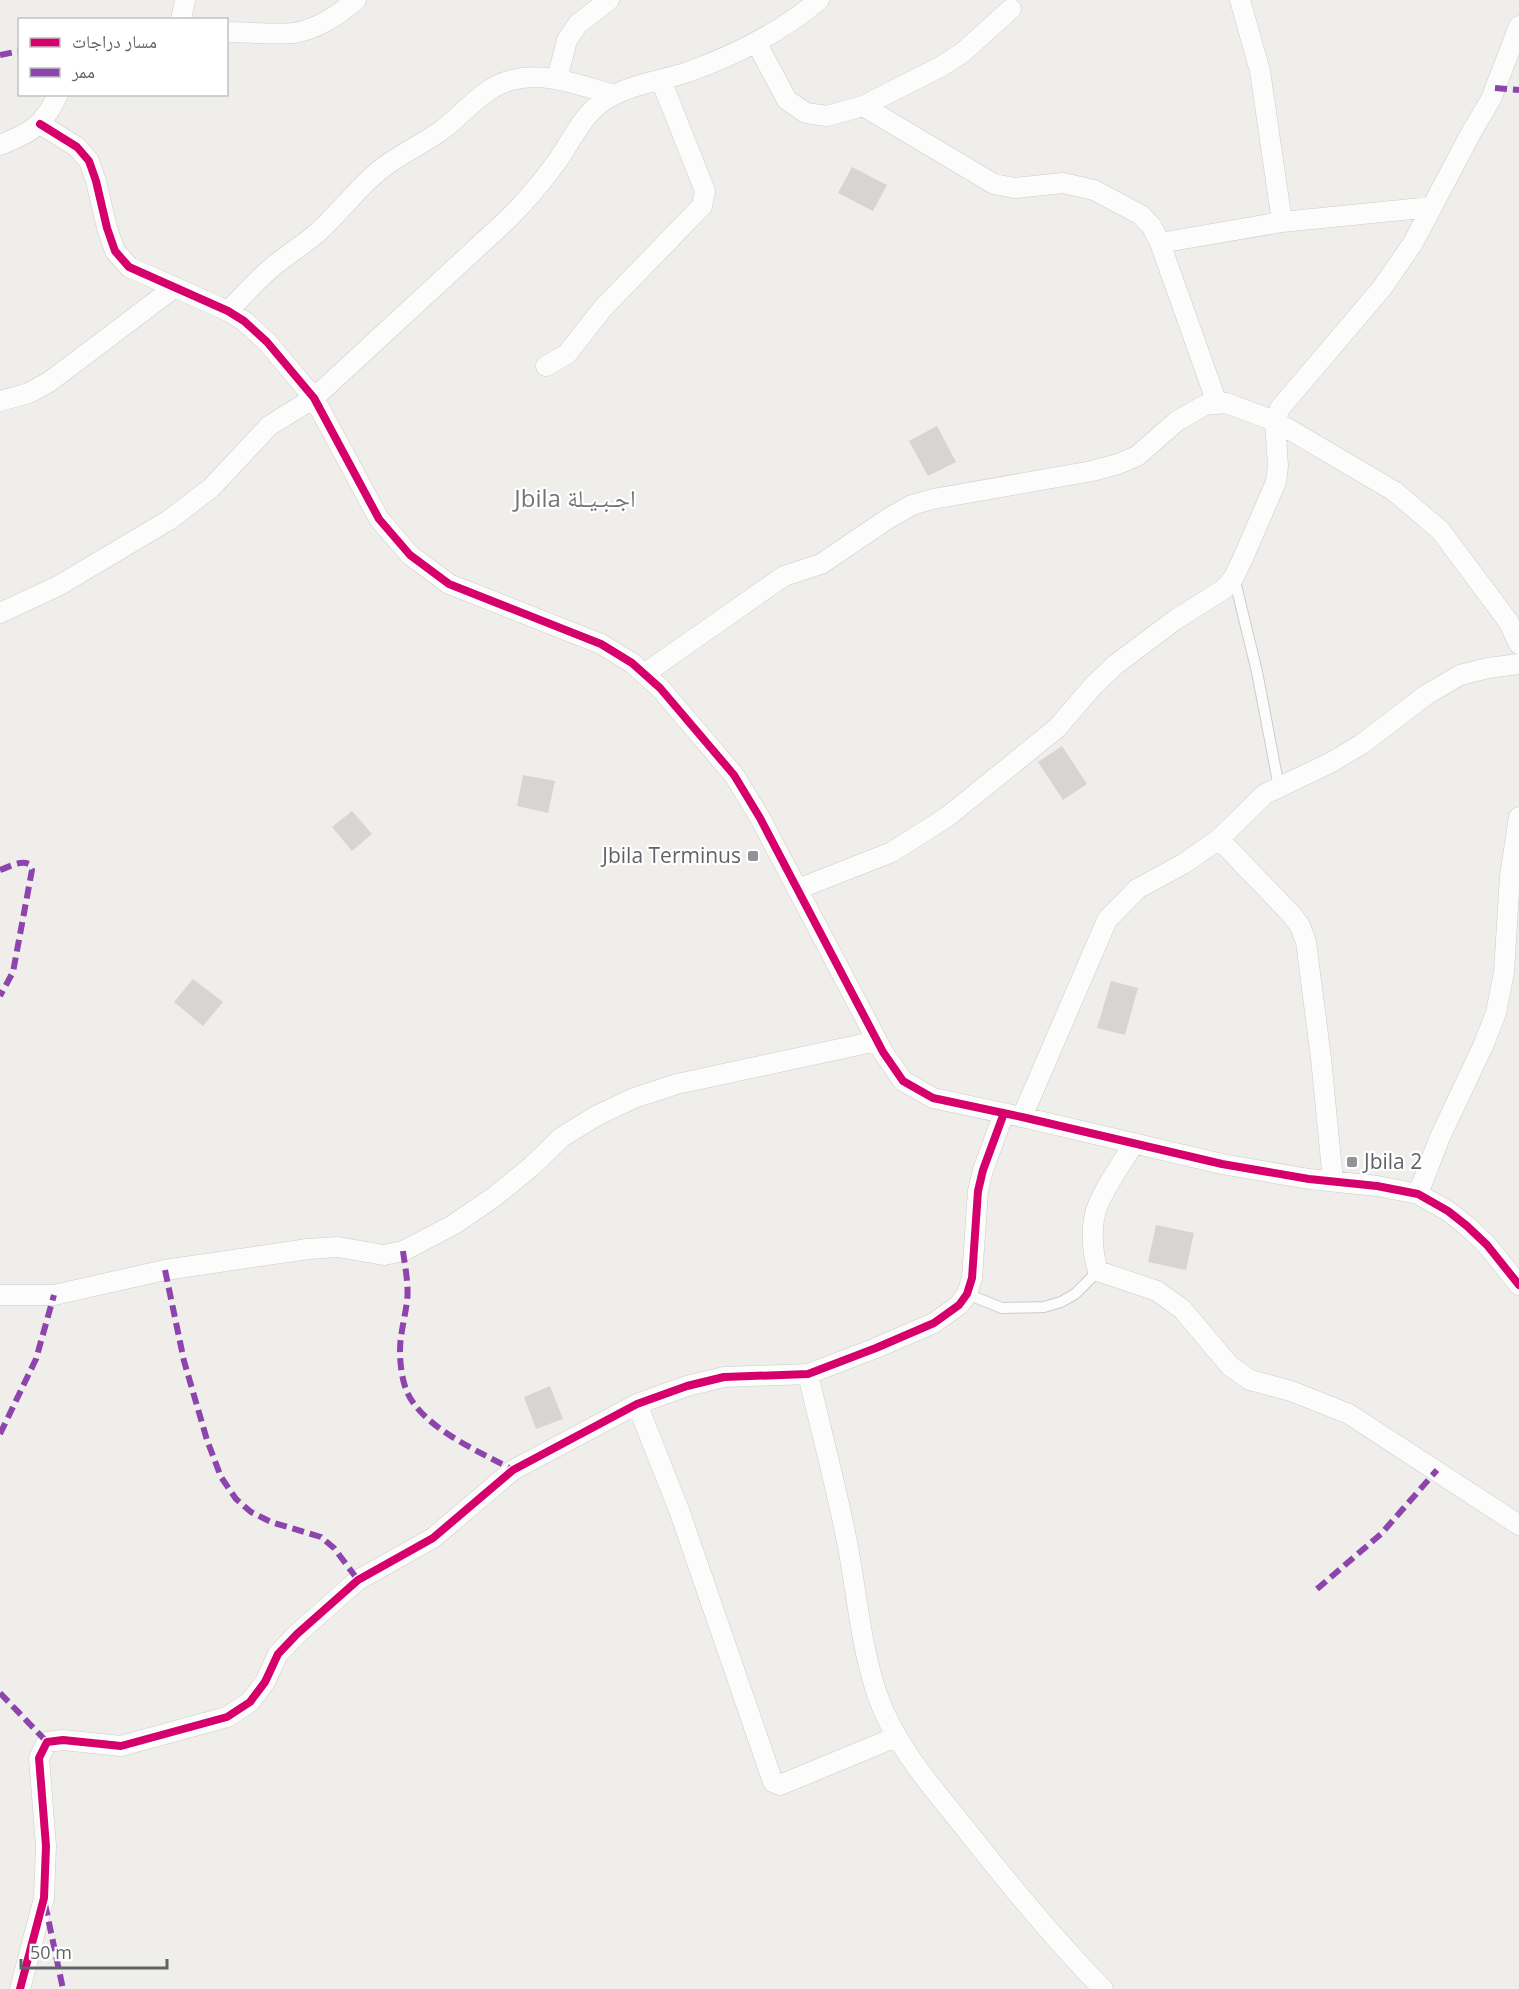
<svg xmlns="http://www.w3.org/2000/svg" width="1519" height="1989" font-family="'Open Sans','Noto Naskh Arabic',sans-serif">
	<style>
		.building { fill: #d6d5d3 }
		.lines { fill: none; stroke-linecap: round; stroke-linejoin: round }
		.lane-casing { stroke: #cbcccc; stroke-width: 12 }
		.street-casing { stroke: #cbcccc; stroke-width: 21 }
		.lane { stroke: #fdfcfc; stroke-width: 10 }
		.street { stroke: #fdfcfc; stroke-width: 20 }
		.quiet { stroke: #8e44ad; stroke-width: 6; stroke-dasharray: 12 6; stroke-linecap: butt }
		.cycleway-casing { stroke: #fff; stroke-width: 11 }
		.cycleway { stroke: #d6006c; stroke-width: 8 }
		.poi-dot { fill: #919496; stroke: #fff; stroke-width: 2 }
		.labels { text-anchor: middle; stroke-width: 4.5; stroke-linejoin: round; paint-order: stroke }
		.poi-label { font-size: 21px; fill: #5f6368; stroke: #fff; text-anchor: end }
		.quarter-label { font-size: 24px; fill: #70757a; stroke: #fff }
	</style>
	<rect width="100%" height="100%" fill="#efeeea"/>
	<path class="building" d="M852 167 887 185 873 211 838 193Z
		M937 426 956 462 928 476 909 441Z
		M1062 746 1087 784 1063 800 1038 762Z
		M523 775 555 781 548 813 517 806Z
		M352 811 372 834 352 851 332 827Z
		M193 979 223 1002 203 1026 174 1002Z
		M1111 981 1138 988 1125 1035 1097 1028Z
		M1156 1225 1194 1233 1186 1270 1148 1262Z
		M550 1386 563 1419 536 1429 524 1397Z"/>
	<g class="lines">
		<defs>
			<path id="lane" d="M1234 577 1257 672 1279 787
				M967 1294 1002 1308 1044 1307 1061 1302 1075 1294 1098 1271"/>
			<path id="street" d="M1240 0 1260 71 1282 222
				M181 20 185 0
				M226 32C248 32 272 35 294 33 318 29 338 15 356 0
				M756 42 787 100 806 113 827 116 863 106 942 66 962 53 1011 9
				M557 79 567 40 578 24 609 0
				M863 106 994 184 1015 188 1063 183 1094 190 1141 215 1152 227 1160 243 1217 403
				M40 124 77 147 89 161 96 181 107 228 115 251 129 267 228 311 244 321 267 342 314 398 379 519 410 555 449 584 601 644 632 663 660 688 734 775 760 818 883 1052 903 1081 933 1098 1022 1117 1222 1164 1309 1179 1377 1186 1418 1194 1448 1211 1467 1226 1487 1245 1519 1285
				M0 145C30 133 44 126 58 94
				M1160 243 1282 222 1432 207
				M228 311C242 297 255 282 270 269 285 256 302 246 317 233 341 212 359 185 385 166 403 153 424 143 442 130 466 112 483 87 512 80 547 71 581 86 614 95
				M546 366 567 354 603 308 702 206 705 191 661 80
				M0 401 29 393 49 382 175 287
				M0 613 58 586 169 520 211 488 269 426 314 398 508 219C527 200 543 181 558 160 571 141 583 115 602 102 626 85 660 81 688 72 735 55 781 32 819 0
				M644 674 784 576 821 564 889 518 912 505 933 499 1092 471 1118 464 1137 456 1177 421 1205 405 1226 403 1275 421 1394 491 1440 530 1508 621 1519 644
				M1219 839 1292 915 1300 926 1306 942 1321 1058 1333 1181
				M798 889 892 852 947 817 1057 728 1093 686 1115 665 1175 620 1224 589 1234 577 1243 558 1276 482 1278 466 1275 421 1280 408 1382 288 1413 243 1472 131 1491 99 1519 26
				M1022 1117 1107 920 1137 889 1183 864 1219 839 1265 794 1330 763 1362 744 1426 695 1460 675 1488 668 1519 664
				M1134 1143C1123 1162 1106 1185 1098 1205 1090 1223 1092 1252 1098 1271L1157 1291 1182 1309 1230 1366 1250 1380 1291 1391 1349 1414 1519 1525
				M1418 1194 1440 1137 1483 1046 1496 1013 1504 972 1510 876 1519 817
				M0 1295H54L165 1270 308 1249 338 1247 384 1255 403 1251 453 1225 494 1197 532 1166 562 1137 596 1116 634 1098 677 1084 877 1041
				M808 1374C821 1431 837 1489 848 1547 857 1596 861 1646 877 1694 894 1744 931 1786 964 1827 1008 1883 1053 1938 1103 1989
				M637 1404 679 1510 773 1782 780 1785 896 1737
				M20 1989 44 1898 46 1846 39 1758 47 1742 63 1740 121 1746 227 1717 250 1702 265 1682 278 1654 297 1634 358 1580 433 1538 513 1470 637 1404 687 1386 724 1377 808 1374 876 1348 934 1323 959 1305 967 1294 972 1278 978 1191 983 1170 1004 1113"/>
		</defs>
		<use href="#lane" class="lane-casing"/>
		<use href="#street" class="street-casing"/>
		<use href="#lane" class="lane"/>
		<use href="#street" class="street"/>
		<path class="quiet" d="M0 55 20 51
			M1495 88 1519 90
			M0 870C9 867 20 860 29 864L32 870 13 972 0 996
			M403 1251C405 1267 409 1285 407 1301 405 1318 400 1334 400 1351 400 1364 402 1380 407 1392 424 1429 479 1451 513 1470
			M165 1270 184 1361 207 1440 221 1477 236 1499 251 1512 271 1522 321 1537 334 1548 358 1580
			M0 1434 36 1359 54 1295
			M1317 1589 1381 1534 1437 1470
			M0 1693 47 1742
			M45 1904 63 1989"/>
		<defs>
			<path id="cycleway" d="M40 124 77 147 89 161 96 181 107 228 115 251 129 267 228 311 244 321 267 342 314 398 379 519 410 555 449 584 601 644 632 663 660 688 734 775 760 818 883 1052 903 1081 933 1098 1022 1117 1222 1164 1309 1179 1377 1186 1418 1194 1448 1211 1467 1226 1487 1245 1519 1285
				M20 1989 44 1898 46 1846 39 1758 47 1742 63 1740 121 1746 227 1717 250 1702 265 1682 278 1654 297 1634 358 1580 433 1538 513 1470 637 1404 687 1386 724 1377 808 1374 876 1348 934 1323 959 1305 967 1294 972 1278 978 1191 983 1170 1004 1113"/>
		</defs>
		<use href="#cycleway" class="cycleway-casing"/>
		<use href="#cycleway" class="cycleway"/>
	</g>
	<g class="poi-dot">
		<rect x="747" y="850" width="12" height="12" rx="3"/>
		<rect x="1346" y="1156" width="12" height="12" rx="3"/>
	</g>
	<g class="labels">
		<g class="poi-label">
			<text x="741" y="863">Jbila Terminus</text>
			<text x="1364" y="1169" text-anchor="start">Jbila 2</text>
		</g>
		<g class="quarter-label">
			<text x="575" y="507">Jbila اجـبـيـلة</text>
		</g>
	</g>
	<rect x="18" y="18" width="210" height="78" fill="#ffffff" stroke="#bfc1c3" stroke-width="1.5"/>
	<rect x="30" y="38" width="30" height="9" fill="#d6006c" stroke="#bfc1c3" stroke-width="1.5"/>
	<text x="72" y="48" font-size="18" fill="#5f6368">مسار دراجات</text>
	<rect x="30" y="68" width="30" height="9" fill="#8e44ad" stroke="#bfc1c3" stroke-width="1.5"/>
	<text x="72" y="78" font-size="18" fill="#5f6368">ممر</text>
	<path d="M21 1959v9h146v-9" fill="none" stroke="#5f6368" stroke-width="3"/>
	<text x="30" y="1959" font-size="18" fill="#5f6368" stroke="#ffffff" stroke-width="4.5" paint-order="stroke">50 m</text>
</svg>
